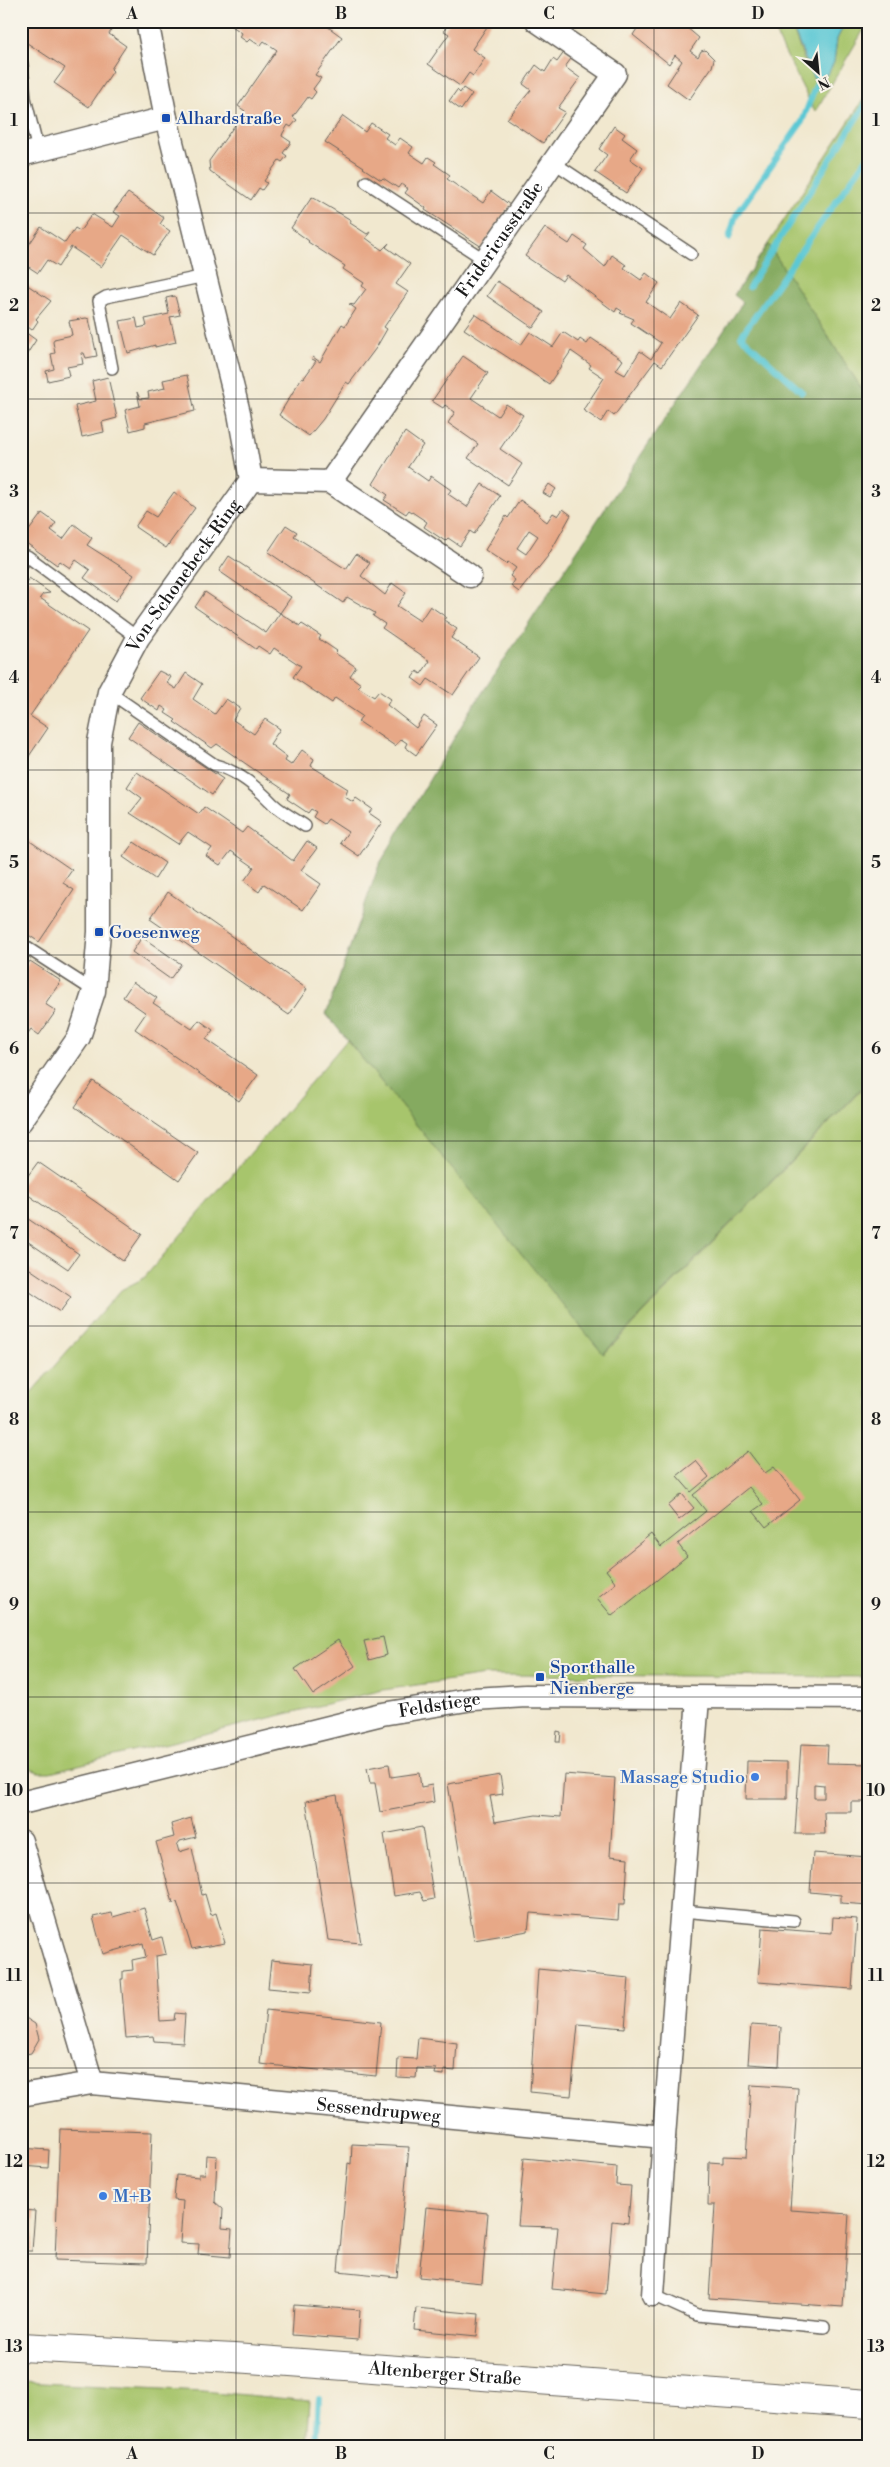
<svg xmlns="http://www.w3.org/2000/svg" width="890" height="2467" font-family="'Libre Bodoni',serif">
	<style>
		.green { fill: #a7c56c; stroke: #627044 }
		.forest { fill: #85aa60; stroke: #50633e }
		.water { fill: #5cc8d4; stroke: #3c7278 }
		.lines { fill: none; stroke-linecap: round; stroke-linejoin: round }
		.stream { stroke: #5cc8d4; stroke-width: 6 }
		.building { fill: #e7a887; fill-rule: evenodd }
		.service-casing { stroke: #67635b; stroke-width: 14 }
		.minor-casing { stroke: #67635b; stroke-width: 25 }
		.secondary-casing { stroke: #67635b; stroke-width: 30 }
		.service { stroke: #fff; stroke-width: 11 }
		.minor { stroke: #fff; stroke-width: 22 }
		.secondary { stroke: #fff; stroke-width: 28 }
		.grid { fill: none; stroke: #1c1c1c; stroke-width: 1; stroke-opacity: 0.55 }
		.transit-dot { fill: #1a4fb4; stroke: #f7f3e8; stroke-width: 2 }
		.shop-dot { fill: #3f7fe0; stroke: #f7f3e8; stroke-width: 2 }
		.labels { text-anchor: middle; stroke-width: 4; stroke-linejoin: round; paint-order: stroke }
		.transit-label { font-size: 18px; fill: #164399; stroke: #f7f3e8; text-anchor: start }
		.street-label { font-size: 18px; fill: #1c1c1c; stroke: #f7f3e8 }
		.shop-label { font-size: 18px; fill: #366cbe; stroke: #f7f3e8; text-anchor: end }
		.neatline { fill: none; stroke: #1c1c1c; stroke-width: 2 }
		.grid-label { font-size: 16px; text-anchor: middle; font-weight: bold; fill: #1c1c1c }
	</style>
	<rect width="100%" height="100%" fill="#f7f3e8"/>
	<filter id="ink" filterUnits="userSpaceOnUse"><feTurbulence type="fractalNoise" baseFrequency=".02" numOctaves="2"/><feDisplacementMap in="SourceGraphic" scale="10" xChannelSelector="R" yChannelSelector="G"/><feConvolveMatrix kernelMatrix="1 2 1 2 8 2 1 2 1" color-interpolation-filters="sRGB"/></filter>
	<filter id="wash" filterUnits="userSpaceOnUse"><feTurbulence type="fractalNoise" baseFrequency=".0096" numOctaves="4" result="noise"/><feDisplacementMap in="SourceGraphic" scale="20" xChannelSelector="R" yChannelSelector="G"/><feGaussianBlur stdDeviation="1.12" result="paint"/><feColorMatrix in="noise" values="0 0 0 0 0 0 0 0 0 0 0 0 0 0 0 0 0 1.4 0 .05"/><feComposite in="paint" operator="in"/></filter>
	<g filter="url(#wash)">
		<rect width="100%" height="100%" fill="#f1e8cf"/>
		<path class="green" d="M769 21H790L804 60 834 62 837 39 846 21H869L815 112Z
			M869 91V400L768 244Z
			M347 1040 604 1354 869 1082V1677L485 1675 383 1690 50 1772H38L21 1765V1404L121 1290 144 1278Z
			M21 2382 203 2391 310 2401 307 2446H21Z"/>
		<path class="forest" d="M768 244 869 400V1081L603 1354 326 1014 379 865 470 711 743 302 734 295Z"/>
		<path class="water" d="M790 21H846L837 39 834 62 828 74 813 78Z"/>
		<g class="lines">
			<path class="stream" d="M729 238 736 215 802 122 819 77
				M749 287 869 99
				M802 392 741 336 869 155
				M316 2446 319 2399"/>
		</g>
		<g id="blocks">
			<path class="building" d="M21 21H117L109 34 126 46 111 69 113 71 89 107 54 83 65 68 21 39Z
				M225 21H320L342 37 315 75 321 78 313 89 316 92 311 99 308 97 293 117 297 120 291 127 288 125 283 133 282 136 291 142 283 153 287 156 282 162 279 160 264 181 267 183 262 190 259 188 251 200 210 171 209 161 245 111 238 106 277 50 264 41 260 46 250 39 247 42 240 37 242 33Z
				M450 21H491L472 49 485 58 473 76 469 73 460 86 428 64 449 34 444 31Z
				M642 21H679L699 38 690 51 698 57 701 51 705 50 714 59 712 67 689 100 667 84 682 61 675 55 669 64 633 35Z
				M565 51 573 56 565 67 580 78 558 108 565 112 543 143 507 119 531 90 523 84 536 65 545 72 553 59 557 62Z
				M463 88 472 94 461 110 449 101 457 90 460 93Z
				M343 116 365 132 371 123 388 134 385 138 395 145 400 138 413 147 409 153 424 163 428 157 436 162 434 164 450 175 447 179 483 203 491 191 510 205 482 247 425 210 426 208 405 193 408 189 401 184 398 188 383 178 381 180 363 168 364 167 325 142Z
				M614 126 625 134 622 138 637 149 630 159 643 168 626 193 595 172 607 155 599 149Z
				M128 193 164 218 160 224 170 231 153 255 123 235 101 267 71 247 58 267 47 260 38 273 21 262V242L28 246 41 227 65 243 75 228 80 231 92 214 113 227 120 216 113 212Z
				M312 197 351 220 350 223 367 234 370 232 366 238 382 250 389 243 386 247 410 264 396 284 408 292 384 327 387 329 376 348 349 384 346 382 323 419 309 436 279 415 302 377 304 378 316 361 312 359 313 357 320 362 342 324 345 326 356 309 349 304 354 305 366 289 362 286 364 283 343 269 345 266 308 242 309 241 291 228Z
				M545 228 569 244 574 236 587 245 584 249 605 267 612 255 626 265 624 268 641 280 646 273 659 283 646 302 670 319 681 303 698 315 662 366 655 361 614 416 608 411 601 422 583 410 604 378 589 368 591 365 571 351 549 384 464 329 475 314 521 345 530 332 553 347 563 332 578 342 580 339 587 344 591 338 623 360 616 370 625 375 640 351 651 359 661 343 631 323 634 319 620 313 622 311 617 308 615 312 566 275 562 281 525 256Z
				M497 281 544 312 533 328 487 296Z
				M26 284 51 301 36 319 38 321 32 330 21 322V285L24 287Z
				M175 296 180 315 170 317 176 342 155 347V345L128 353 120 321 136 318 138 328 147 326 145 319 169 314 166 298Z
				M86 318 89 319 97 356 86 358 84 353H81L83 364 67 367 69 376 48 381 46 371 54 369 51 354 55 353 53 342 54 339 72 335 69 321Z
				M25 332 36 340 25 357 21 355V338Z
				M463 356 488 373 471 398 498 416 506 404 523 415 500 449 522 464 508 485 468 458 478 444 448 423 455 412 445 405 443 408 432 401Z
				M187 375 195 411 145 423V427L130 431 125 410 140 406 137 392 140 399 149 398 148 392 165 388 163 380Z
				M108 377 117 418 102 422 104 432 82 437 75 406 96 401 92 381Z
				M405 432 423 445 408 467 428 481 431 476 451 490 448 494 467 507 482 484 500 496 474 534 470 531 460 546 448 538 445 541 424 527 427 522 409 510 406 514 384 500 388 495 373 484Z
				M549 484 556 489 550 497 543 493Z
				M174 492 195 508 166 548 135 527 146 511 156 517Z
				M520 500 540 514 539 516 547 522 553 513 558 516 563 509 571 515 548 556 519 592 511 586 515 580 510 576 516 568 508 562 506 564 485 550 501 524 506 516 508 518ZM529 530 538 536 526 554 517 548Z
				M42 513 56 523 51 530 63 539 74 524 92 538 87 545 134 575 116 601 84 578 90 570 76 560 70 568 60 561 57 565 22 540Z
				M286 525 297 532 294 536 346 569 356 554 370 563 361 576 385 595 392 583 406 593 397 606 420 621 430 606 446 617 444 620 457 629 451 638 479 657 453 695 428 679 423 686 412 678 417 671 421 674 430 661 382 628 385 624 373 616 375 613 347 597 343 603 268 552Z
				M229 556 291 597 280 613 219 571Z
				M29 578 50 593 43 594 40 598 88 631 30 716 48 728 21 768V590Z
				M205 592 266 633 280 613 300 626 302 624 321 636 319 639 337 651 335 653 356 667 350 676 361 684 358 687 374 697 379 691 391 699 387 705 416 728 424 716 437 725 416 755 405 747 407 743 401 739 395 746 358 721 362 716 335 698 332 703 293 677 301 666 274 648 270 654 258 646 256 649 195 607Z
				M159 671 171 677 167 683 176 689 186 673 202 684 193 699 215 714 226 699 240 708 233 720 254 734 265 719 280 729 270 744 287 757 285 761 291 765 302 750 314 759 311 766 348 789 345 797 353 802 356 798 372 809 369 813 382 822 359 856 340 843 348 832 328 819 324 824 313 817 316 812 311 809 308 813 287 799 290 794 252 768 217 744 212 748 174 722 176 720 165 713 167 710 161 706 159 711 140 698Z
				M138 722 223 779 212 795 128 737Z
				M137 772 199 814 204 807 242 833 247 827 293 861 307 841 317 848 301 870 321 884 303 910 264 884 259 892 244 881 254 867 231 851 220 865 206 856 212 848 188 832 178 844 130 813 142 798 127 787Z
				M21 835 72 870 63 883 74 890 39 942 21 930Z
				M134 842 165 863 155 879 123 857Z
				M168 892 307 989 289 1015 150 919Z
				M142 937 181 964 170 979 132 952Z
				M30 961 61 981 45 1004 56 1011 39 1035 31 1029 21 1043V996L24 991 21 989V973Z
				M133 982 157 998 153 1003 192 1029 199 1020 213 1030 206 1039 258 1075 239 1101 135 1029 146 1013 123 997Z
				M93 1081 198 1153 179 1180 75 1107Z
				M38 1162 142 1234 123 1261 21 1190V1185Z
				M21 1214 79 1254 68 1269 21 1237Z
				M21 1263 71 1297 60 1312 21 1286Z
				M748 1451 765 1473 774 1467 800 1500 766 1527 753 1511 763 1504 749 1487 678 1544 687 1556 612 1616 597 1598 616 1583 606 1570 651 1534 661 1547 706 1511 693 1495Z
				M696 1461 709 1477 691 1492 677 1476Z
				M682 1494 694 1508 679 1520 668 1506Z
				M383 1637 387 1655 369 1660 364 1641Z
				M338 1640 355 1666 313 1695 295 1669Z
				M557 1731 561 1732 560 1742H556Z
				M801 1744 828 1745 827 1763 869 1764V1802H851V1812H824L825 1834H795ZM814 1784 824 1785V1798H814Z
				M747 1761 787 1762V1799H746Z
				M389 1764 391 1777 419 1773 421 1787 432 1785 434 1802 380 1812 375 1783H370L367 1768Z
				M564 1774 615 1778 610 1856 628 1858 625 1904H619L618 1920 530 1913 528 1931 474 1940 448 1784 500 1775 503 1794 490 1796 495 1822 536 1815 561 1817Z
				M337 1795 357 1919 361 1943 328 1940 306 1801Z
				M191 1818 196 1837 180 1841 177 1845 179 1852 192 1848 202 1895 205 1894 211 1915 216 1913 225 1943 192 1949 177 1902 173 1903 156 1842 174 1837 171 1824Z
				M422 1827 434 1899 424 1901 420 1892 394 1896 384 1834Z
				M813 1853 869 1857V1905L841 1903V1895L810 1892Z
				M144 1908 153 1940 162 1937 166 1954 156 1956 160 2021 174 2020 175 2013 185 2014 183 2043 154 2041 153 2036 126 2038 121 1979H123V1971L133 1970 132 1960 146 1957 143 1943 103 1954 93 1917 112 1913 113 1917Z
				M833 1917 857 1919 852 1989 758 1982 762 1928 832 1933Z
				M271 1960 313 1964 311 1992 268 1988Z
				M538 1969 629 1978 625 2028 578 2024 571 2096 530 2092Z
				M266 2010 381 2022 376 2076 260 2064Z
				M21 2015 35 2024 39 2039 31 2053 21 2055Z
				M751 2025 781 2027 779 2066 748 2064Z
				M418 2038 457 2043 455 2071 444 2070V2075L435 2074 436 2069 417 2068 416 2078 397 2077 398 2058 416 2059Z
				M751 2085 798 2088 790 2210 849 2214 843 2307 709 2298 715 2205H708L709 2162 723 2163V2156L746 2157Z
				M60 2129 152 2132 147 2263 55 2260Z
				M352 2144 409 2147 397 2277 338 2271 348 2163 351 2164Z
				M21 2148 49 2150 48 2168 21 2166Z
				M206 2155 217 2156 215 2202 223 2209 222 2228 232 2229 230 2257 198 2254 199 2244 180 2243 183 2201 174 2200 176 2175 199 2177V2174H205Z
				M524 2158 617 2167 616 2185 631 2186 628 2223 612 2221 606 2294 552 2289 558 2227 518 2226Z
				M426 2207 488 2213 482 2283 419 2277Z
				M21 2210 35 2211 32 2251H21Z
				M294 2305 360 2310 358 2340 292 2335Z
				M416 2308 479 2314 477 2336 414 2330Z"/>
		</g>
	</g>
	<g filter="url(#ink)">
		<use href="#blocks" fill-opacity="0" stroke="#67635b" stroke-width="1"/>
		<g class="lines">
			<defs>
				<path id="service" d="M22 64 25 98 38 150
					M553 162 691 254
					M366 182 485 260
					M112 368 99 301 106 297 205 276
					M21 565 27 556 138 638
					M109 692 215 765C238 771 257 787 273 804 281 812 295 819 305 826
					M21 944 94 991
					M682 1911 794 1921
					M653 2295 697 2315 824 2327"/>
				<g id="minor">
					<path d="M21 155 166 118"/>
					<path d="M251 480 330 482 470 576"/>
					<path id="s1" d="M330 482 615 74 537 21"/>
					<path id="s2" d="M21 1121 79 1037 94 991 99 932V742L109 692 138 638 251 480 239 413 166 118 147 21"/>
					<path id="s3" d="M21 1803 382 1714 473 1699 526 1696 869 1698"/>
					<path d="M21 1841 92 2083 21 2095"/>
					<path id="s4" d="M92 2083 664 2137 653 2295"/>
					<path d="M664 2137 698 1698"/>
				</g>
				<g id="secondary">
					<path id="s5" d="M21 2347 234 2358 869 2404"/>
				</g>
			</defs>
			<use href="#service" class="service-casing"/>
			<use href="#minor" class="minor-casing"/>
			<use href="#secondary" class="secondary-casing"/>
			<use href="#service" class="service"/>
			<use href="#minor" class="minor"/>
			<use href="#secondary" class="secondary"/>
		</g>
	</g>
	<path class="grid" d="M236 21V2446M445 21V2446M654 21V2446M21 213H869M21 399H869M21 584H869M21 770H869M21 955H869M21 1141H869M21 1326H869M21 1512H869M21 1697H869M21 1883H869M21 2068H869M21 2254H869"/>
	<g class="transit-dot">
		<rect x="161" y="113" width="10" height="10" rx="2.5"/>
		<rect x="94" y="927" width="10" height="10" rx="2.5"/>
		<rect x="535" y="1672" width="10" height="10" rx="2.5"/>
	</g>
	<g class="shop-dot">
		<circle cx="755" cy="1777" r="5"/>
		<circle cx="103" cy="2196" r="5"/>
	</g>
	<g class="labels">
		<g class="transit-label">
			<text x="176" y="124">Alhardstraße</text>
			<text x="109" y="938">Goesenweg</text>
			<text x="550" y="1673">Sporthalle<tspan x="550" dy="21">Nienberge</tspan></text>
		</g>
		<g class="street-label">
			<text dy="6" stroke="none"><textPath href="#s1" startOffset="296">Fridericusstraße</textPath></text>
			<text dy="6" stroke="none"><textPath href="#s2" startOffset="589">Von-Schonebeck-Ring</textPath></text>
			<text dy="6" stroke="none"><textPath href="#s3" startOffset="430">Feldstiege</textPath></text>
			<text dy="6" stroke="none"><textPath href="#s4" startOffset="288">Sessendrupweg</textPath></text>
			<text dy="6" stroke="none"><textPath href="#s5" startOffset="425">Altenberger Straße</textPath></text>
		</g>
		<g class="shop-label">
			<text x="745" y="1783">Massage Studio</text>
			<text x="113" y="2202" text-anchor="start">M+B</text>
		</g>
	</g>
	<rect width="890" height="2467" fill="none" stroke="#f7f3e8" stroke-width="55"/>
	<g transform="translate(818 72) rotate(153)" stroke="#f7f3e8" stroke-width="4" paint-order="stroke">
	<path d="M0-4L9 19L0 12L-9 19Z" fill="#1c1c1c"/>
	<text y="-8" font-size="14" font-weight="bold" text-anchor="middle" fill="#1c1c1c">N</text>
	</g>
	<rect x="28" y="28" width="834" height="2412" class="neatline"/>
	<g class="grid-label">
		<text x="132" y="19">A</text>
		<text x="341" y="19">B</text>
		<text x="549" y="19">C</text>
		<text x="758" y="19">D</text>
		<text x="14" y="126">1</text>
		<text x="876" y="126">1</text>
		<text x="14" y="311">2</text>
		<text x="876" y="311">2</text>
		<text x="14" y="497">3</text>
		<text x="876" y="497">3</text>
		<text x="14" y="683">4</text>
		<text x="876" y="683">4</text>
		<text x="14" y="868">5</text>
		<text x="876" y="868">5</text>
		<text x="14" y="1054">6</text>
		<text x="876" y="1054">6</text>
		<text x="14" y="1239">7</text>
		<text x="876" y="1239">7</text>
		<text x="14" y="1425">8</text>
		<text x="876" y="1425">8</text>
		<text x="14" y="1610">9</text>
		<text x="876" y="1610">9</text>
		<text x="14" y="1796">10</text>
		<text x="876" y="1796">10</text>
		<text x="14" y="1981">11</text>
		<text x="876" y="1981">11</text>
		<text x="14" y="2167">12</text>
		<text x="876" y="2167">12</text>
		<text x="14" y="2352">13</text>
		<text x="876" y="2352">13</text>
		<text x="132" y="2459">A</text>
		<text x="341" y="2459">B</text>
		<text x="549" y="2459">C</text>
		<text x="758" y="2459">D</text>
	</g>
</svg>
